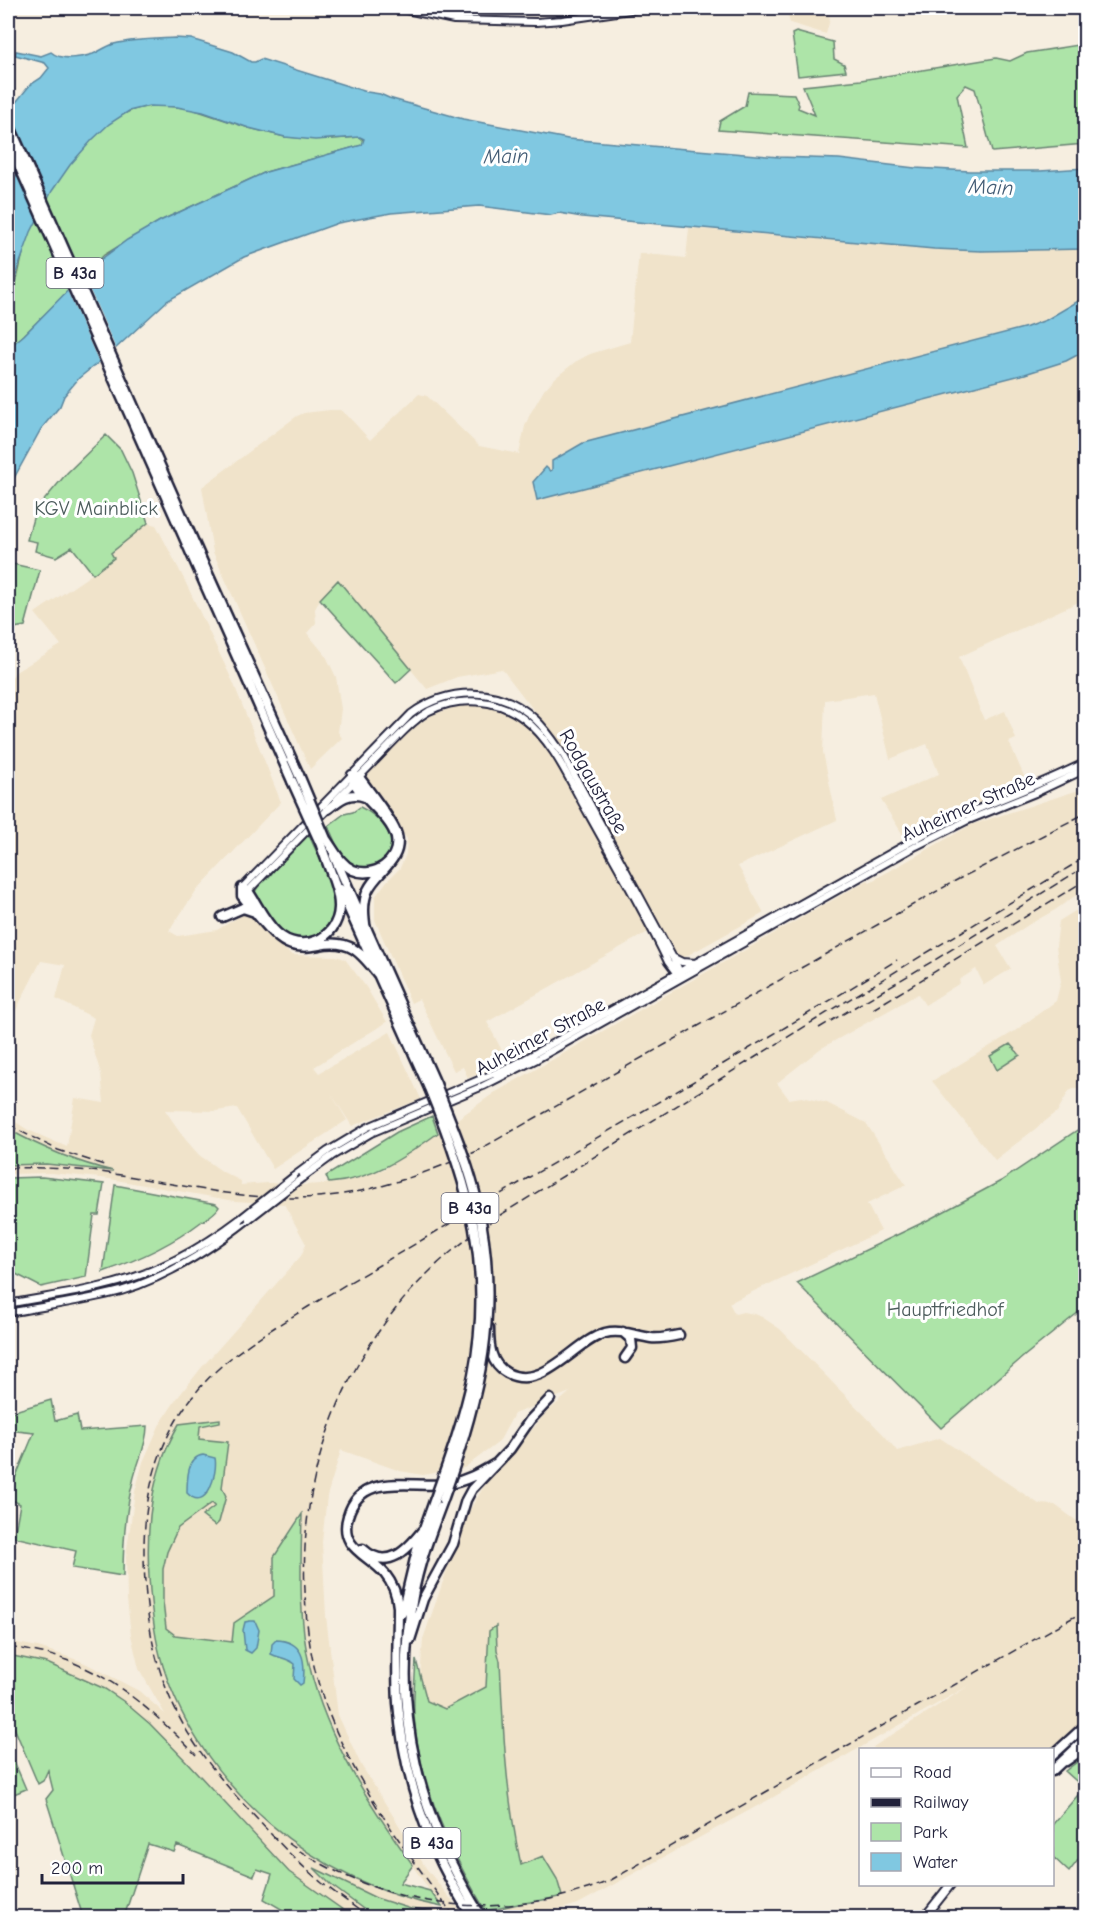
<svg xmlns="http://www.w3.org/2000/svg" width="1093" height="1925" font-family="'Comic Neue',sans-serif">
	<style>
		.built { fill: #f0e3ca }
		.green { fill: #ade4a8; stroke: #688372; stroke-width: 1.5 }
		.water { fill: #80c8e1; stroke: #5a869f; stroke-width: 1.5 }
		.pier { fill: #f6eee0 }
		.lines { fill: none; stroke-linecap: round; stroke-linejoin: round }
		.secondary-casing { stroke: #22223b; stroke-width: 10 }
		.primary-casing { stroke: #22223b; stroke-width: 11 }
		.highway-casing { stroke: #22223b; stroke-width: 13 }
		.secondary { stroke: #fff; stroke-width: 6 }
		.primary { stroke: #fff; stroke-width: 7 }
		.highway { stroke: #fff; stroke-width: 8 }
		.rail { stroke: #22223b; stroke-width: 1.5; stroke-dasharray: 9 4.5; stroke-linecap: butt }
		.secondary-bridge-casing { stroke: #22223b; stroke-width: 10; stroke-linecap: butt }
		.highway-bridge-casing { stroke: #22223b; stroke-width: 13; stroke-linecap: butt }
		.secondary-bridge { stroke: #fff; stroke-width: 6 }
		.highway-bridge { stroke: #fff; stroke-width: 8 }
		.labels { text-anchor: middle; stroke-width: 6; stroke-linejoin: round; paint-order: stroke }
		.shield { fill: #fff; stroke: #646476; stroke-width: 1.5 }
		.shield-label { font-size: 18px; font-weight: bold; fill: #22223b }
		.park-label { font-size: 20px; fill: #4c5c5c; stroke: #fff }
		.street-label { font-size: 20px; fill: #22223b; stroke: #fff }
		.water-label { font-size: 21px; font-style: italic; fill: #435c75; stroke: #fff }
	</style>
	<rect width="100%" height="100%" fill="#f6eee0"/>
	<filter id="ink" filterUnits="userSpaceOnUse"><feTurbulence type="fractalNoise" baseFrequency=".0167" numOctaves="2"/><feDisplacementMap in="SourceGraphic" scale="12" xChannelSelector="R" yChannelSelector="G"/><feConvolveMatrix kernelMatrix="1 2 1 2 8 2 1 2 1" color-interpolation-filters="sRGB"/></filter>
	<g filter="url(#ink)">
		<path class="built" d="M786 8H828L830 19 826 34 790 23Z
			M689 228 934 249 981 251 1085 249V297L1036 324 1017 330 583 443 557 457 552 461V470L550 471 547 467 533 482 537 500 1085 351V599L959 657 984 720 1005 711 1016 739 1009 742 1027 783 932 825 924 822 903 835 881 800 939 774 927 744 890 759 874 693 825 700 823 752 837 820 738 866 764 913 681 959 676 955 659 926 630 942 487 1022 508 1062 468 1078 463 1067 454 1071 419 999 411 1003 375 920V897L387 881 400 868 406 854 407 839 364 778 402 737 431 715 462 705 491 707 517 717 534 731 539 717 502 669 457 677 427 689 338 581 320 599 315 609 316 623 307 633 326 656 336 677 341 709 338 732 342 738 310 769 213 552 202 487 297 416 304 413 330 410H340L347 415 370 440 419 394 427 396 479 446 519 454 525 426 530 414 544 390 554 379 575 362 590 354 630 342 639 253 686 258Z
			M148 523 156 525 183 577 233 682 281 802 196 891 169 931 178 936 217 930 247 912 275 942 292 955 336 956 345 959 366 987 387 1022 314 1067 319 1073 390 1032 421 1099 352 1126 330 1092 347 1120 273 1169 237 1108 216 1111 165 1110 185 1139 199 1155 223 1172 241 1181V1185L268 1183 303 1185 338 1183 360 1177 384 1169 414 1150 494 1093 868 880 870 882 971 825 1085 788V889L1055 910 1028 925 997 946 1011 969 984 985 976 969 959 980 960 983 925 1005 918 994 820 1049 777 1083 789 1099 801 1097 827 1103 866 1123 906 1185 867 1204 881 1231 729 1303 735 1314 743 1312 755 1314 762 1317 780 1329 884 1435 897 1451 940 1438 1039 1504 1055 1505 1085 1527V1720L1053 1750H876L873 1747 970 1685 770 1799 578 1904 534 1917H504L497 1910 509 1906 540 1902 559 1896 485 1898 417 1716 423 1639 465 1518 487 1481 515 1451 544 1415 570 1392 514 1414 499 1442 464 1468 423 1475 400 1471 341 1450 327 1496 322 1542 326 1616 338 1715 361 1765 426 1868 465 1917H451L430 1891 389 1832 366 1797 339 1746 323 1707 310 1668 302 1611 301 1515 274 1557V1596L234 1623 232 1642 175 1635 166 1628 163 1602V1569L167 1552 178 1528 212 1503 215 1506 219 1522 224 1504 226 1496 222 1488 223 1474 199 1439 200 1426 220 1422 179 1424 168 1444 151 1503 148 1541 152 1617 158 1649 171 1689 236 1791 260 1817 316 1858 379 1889 430 1905 441 1914 411 1909 376 1898 316 1869 331 1885 374 1917H353L289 1872 186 1761 150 1724 123 1701 105 1689 47 1663 8 1655V1641L38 1647 69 1657 85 1663 139 1691 165 1714 139 1669 131 1635 127 1599 126 1556 135 1492 143 1462 159 1426 175 1401 202 1367 301 1256 306 1244 284 1204 235 1201 110 1179 51 1173 8 1174V1165L46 1164 106 1170 78 1162 53 1153 8 1129V1117L28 1130 67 1147 75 1098 104 1103 101 1074 89 1035 94 1018 56 999 65 965 41 961 15 1012 8 1008V681L17 671 61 645 35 613 114 559 111 554Z
			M1085 905V1090L1076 1088 1069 1091 1057 1112 995 1160 932 1081 1015 1031 1056 1001 1061 981 1056 946 1059 921Z"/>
		<path class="green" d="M796 32 833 42 834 59 844 64 846 71 798 76 792 34Z
			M1085 44V144L992 152 975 89 966 85 957 95 968 148 718 130 720 121 745 106 748 92 794 94 799 105 798 108 815 115 803 86 861 80 996 58 1010 61 1027 53Z
			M161 105 192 109 249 128 285 137 332 139 360 137 364 141 362 145 266 172 160 221 104 255 24 335 8 349C8 338 5 312 8 303 8 300 11 298 12 295 18 281 20 262 25 246 40 201 84 131 130 111 140 107 150 106 161 105Z
			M106 435 121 450 132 473 148 523 111 553 114 558 93 574 72 547 56 557 35 551 37 542 27 540 35 511 67 473Z
			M8 563 40 570 25 626 8 629Z
			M338 580 411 669 396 683 320 599Z
			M360 807C380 816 403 841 383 861 377 867 369 868 361 867 357 866 352 865 348 862 338 854 334 838 328 826L344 814 353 812Z
			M308 833 337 896 338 910 327 932 301 942 278 932 259 903 255 892 260 883 269 877 277 866Z
			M1010 1044 1020 1055 997 1070 990 1056Z
			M432 1116 438 1133C405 1157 372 1180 329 1183L326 1176 397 1132Z
			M1085 1125V1307L1023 1357 941 1428 797 1283 926 1221 1001 1181Z
			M8 1129C42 1148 75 1162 113 1171L46 1164 8 1165Z
			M42 1177 104 1184 99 1215H94L86 1277 41 1287 8 1270V1178Z
			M115 1185 216 1204 219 1207C215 1214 207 1218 201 1222 171 1245 138 1260 103 1272Z
			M51 1400 55 1421 77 1415 80 1431 147 1426C147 1445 137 1463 133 1481 125 1512 123 1544 123 1576L72 1568 76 1551 14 1537 20 1504 8 1498V1479L14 1481 34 1433 8 1430V1413Z
			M220 1419V1422L200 1426 199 1439 228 1442 222 1488 226 1496 219 1522 215 1526 202 1516 215 1506 212 1503 178 1528 167 1552 163 1569V1602L166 1628 175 1635 232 1642 234 1623 274 1596V1557L302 1514C301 1565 298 1618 310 1668 327 1739 371 1807 413 1865L400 1883 430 1891 442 1907C316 1883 202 1789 163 1666 154 1637 151 1608 149 1577 146 1523 151 1472 179 1424Z
			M496 1626 497 1650 500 1661C503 1729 506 1798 521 1865L543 1856 557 1879 562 1896C544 1901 526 1902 509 1906 500 1908 494 1910 485 1910 451 1853 419 1783 414 1716 413 1698 415 1678 416 1660L427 1701 445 1709 486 1687 489 1631Z
			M8 1655 47 1663 105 1689 123 1701 150 1724 186 1761 289 1872 353 1917H295L264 1899 272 1874 257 1869 254 1876 177 1845 174 1852 148 1844 124 1917H83L46 1799 53 1790 48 1770 43 1781 38 1784 8 1713Z
			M8 1747 26 1789 9 1796 8 1795Z
			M1085 1756V1851L1069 1872 1053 1857V1824L1084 1788 1065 1771Z
			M314 1868 376 1898 411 1909 450 1915 451 1917H374L331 1885Z"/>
		<path class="water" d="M175 38 191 39 233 52 251 62H255L261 59 367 92 380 94 389 98 463 119 568 139 779 157 839 159 915 168 970 171H1040L1085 168V249L981 251 934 249 582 217 559 213 551 215 479 206 391 213 338 223 244 257 167 301 114 350 79 378 64 396 60 406 41 429 8 489V348L24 335 92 266 127 240 160 221 266 172 362 145 364 139 360 137 315 140 285 137 249 128 203 112 177 107 149 106 129 111 109 124 92 140 70 165 52 191 31 232 17 271 12 294 8 301V112L30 85 41 78 49 68 45 63 15 55 16 51 41 56 51 52C61 61 80 58 93 54 99 52 104 47 114 44 133 39 155 39 175 38Z
			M1085 297V351L1066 361 1025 374 537 500 533 482 546 467 550 471 552 470V461L583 443 1027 327 1046 320Z
			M203 1455 215 1458C218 1472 207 1514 187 1493 187 1480 187 1457 203 1455Z
			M250 1621H255L259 1630 256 1648 251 1653 245 1650 243 1630 245 1622Z
			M276 1640C303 1641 306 1660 303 1683L300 1685 294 1679 295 1664C288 1658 279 1658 271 1654L272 1644Z"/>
		<path class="pier" d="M82 272 117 351 100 365 66 288Z"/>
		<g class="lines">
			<defs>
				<path id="secondary" d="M397 8 454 20 536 22 562 20 644 8
					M337 799C354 782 371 765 388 747 401 734 413 720 429 711 459 696 497 698 524 719 554 742 570 782 588 813 615 862 644 911 668 962L674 970 681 973
					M242 888 411 714C449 686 500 686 535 719 547 730 555 743 564 756L673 958 678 968V974
					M245 894 330 807
					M674 958 682 962 696 963
					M293 1177 328 1151 368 1127 514 1065 930 831C981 805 1035 788 1086 762
					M302 1178 332 1156 371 1133 483 1086 537 1059 916 846 966 821 1035 793 1086 769
					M8 1304C38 1298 69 1294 99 1287 151 1276 198 1251 240 1219
					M8 1313C45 1306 84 1301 121 1291 168 1277 211 1249 249 1219"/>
				<path id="primary" d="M924 1918 951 1884"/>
				<path id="highway" d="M8 122 204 565 299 775
					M8 141 292 781
					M328 809C339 800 349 791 365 797
					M326 839C334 850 340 864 353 870 374 879 400 861 396 838 391 814 352 793 352 775L359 777C368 790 394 822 397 835 403 860 377 871 368 890 362 903 364 917 366 931
					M321 845C326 862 340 890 339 908 338 939 301 955 277 933 265 922 257 904 248 891L242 888V896C253 909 273 937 287 943 298 948 308 947 319 945 351 938 362 954 380 977
					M334 856 436 1084
					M340 889 429 1088
					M222 917 243 908 255 912
					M489 1328C489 1345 490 1364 507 1373 543 1392 574 1342 605 1333 621 1329 636 1336 651 1338 660 1339 670 1337 679 1335
					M623 1332 631 1339 632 1348 625 1358
					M443 1500C431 1532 419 1563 413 1596 391 1714 419 1818 482 1918
					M363 1549C388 1572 408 1549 423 1530
					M402 1613 418 1546 434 1501
					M410 1640 423 1599 453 1544 466 1500 472 1489 510 1449 530 1420 550 1399
					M1052 1756 1086 1725
					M1066 1761 1086 1747
					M1052 1771 1086 1739
					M473 1918C430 1853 404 1781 398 1703 396 1672 398 1639 398 1607 397 1594 393 1584 385 1574 369 1555 338 1548 348 1516 361 1470 413 1489 448 1484 466 1481 480 1473 495 1464"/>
			</defs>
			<use href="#secondary" class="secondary-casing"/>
			<use href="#primary" class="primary-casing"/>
			<use href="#highway" class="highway-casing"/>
			<use href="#secondary" class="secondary"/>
			<use href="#primary" class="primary"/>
			<use href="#highway" class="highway"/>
			<path class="rail" d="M873 1009 1086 880
				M819 1028 933 961 1076 872
				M8 1125 58 1150 107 1166
				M8 1168C46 1167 83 1169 121 1175 177 1184 234 1198 292 1198 359 1198 415 1178 475 1152L955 881 1086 813
				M8 1647C28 1650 47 1653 66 1660 117 1678 159 1717 196 1755
				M288 1843C384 1910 504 1925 611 1880L1086 1610
				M369 1918C354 1906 338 1895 322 1883 294 1860 270 1833 245 1806 214 1772 185 1736 168 1693 150 1649 144 1598 144 1550 144 1494 158 1439 194 1395 224 1356 267 1332 308 1307 348 1283 388 1260 427 1237 584 1145 741 1055 897 960
				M455 1918C406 1850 355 1785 326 1706 312 1669 306 1629 305 1590 299 1474 342 1360 424 1277 446 1254 472 1235 497 1217L830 1011 1086 857"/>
			<defs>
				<path id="secondary-bridge" d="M240 1219 293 1177
					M249 1219 302 1178"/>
				<path id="highway-bridge" d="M299 775 326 839
					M292 781 321 845
					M436 1084C451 1123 468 1161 477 1201 502 1311 480 1397 443 1500
					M429 1088C469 1185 494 1269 473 1375 464 1418 449 1460 434 1501"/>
			</defs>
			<use href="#secondary-bridge" class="secondary-bridge-casing"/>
			<use href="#highway-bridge" class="highway-bridge-casing"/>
			<use href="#secondary-bridge" class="secondary-bridge"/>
			<use href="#highway-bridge" class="highway-bridge"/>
		</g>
	</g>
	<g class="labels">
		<g class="shield">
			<rect x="46.5" y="258" width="57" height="30" rx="4.5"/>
			<rect x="441.5" y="1193" width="57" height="30" rx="4.5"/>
			<rect x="403.5" y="1828" width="57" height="30" rx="4.5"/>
		</g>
		<g class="shield-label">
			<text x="75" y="279">B 43a</text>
			<text x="470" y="1214">B 43a</text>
			<text x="432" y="1849">B 43a</text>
		</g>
		<g class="park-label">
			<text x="96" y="515">KGV Mainblick</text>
			<text x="945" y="1316">Hauptfriedhof</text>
		</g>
		<g class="street-label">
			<text transform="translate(594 781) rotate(60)" y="7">Rodgaustraße</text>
			<text transform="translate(968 806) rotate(-24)" y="7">Auheimer Straße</text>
			<text transform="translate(540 1036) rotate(-28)" y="7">Auheimer Straße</text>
		</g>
		<g class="water-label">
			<text transform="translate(506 156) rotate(-1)" y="7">Main</text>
			<text transform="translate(991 187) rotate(3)" y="7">Main</text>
		</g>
	</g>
	<rect width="1093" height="1925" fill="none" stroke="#fff" stroke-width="30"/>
	<rect x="15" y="15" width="1063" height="1895" fill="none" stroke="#22223b" stroke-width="2" filter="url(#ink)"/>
	<rect x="859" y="1748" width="195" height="138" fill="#ffffff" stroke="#a7a7b1" stroke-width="1.5"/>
	<rect x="871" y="1768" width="30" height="9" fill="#ffffff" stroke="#a7a7b1" stroke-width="1.5"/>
	<text x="913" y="1778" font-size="18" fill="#22223b">Road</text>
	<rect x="871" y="1798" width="30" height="9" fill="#22223b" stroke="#a7a7b1" stroke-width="1.5"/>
	<text x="913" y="1808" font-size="18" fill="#22223b">Railway</text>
	<rect x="871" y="1823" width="30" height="18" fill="#ade4a8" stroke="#a7a7b1" stroke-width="1.5"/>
	<text x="913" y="1838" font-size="18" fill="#22223b">Park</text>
	<rect x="871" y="1853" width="30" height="18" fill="#80c8e1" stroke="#a7a7b1" stroke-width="1.5"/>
	<text x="913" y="1868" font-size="18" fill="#22223b">Water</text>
	<path d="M42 1874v9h141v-9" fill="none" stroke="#22223b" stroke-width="3"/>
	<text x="51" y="1874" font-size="18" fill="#22223b" stroke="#ffffff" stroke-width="4.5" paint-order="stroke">200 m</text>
</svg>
